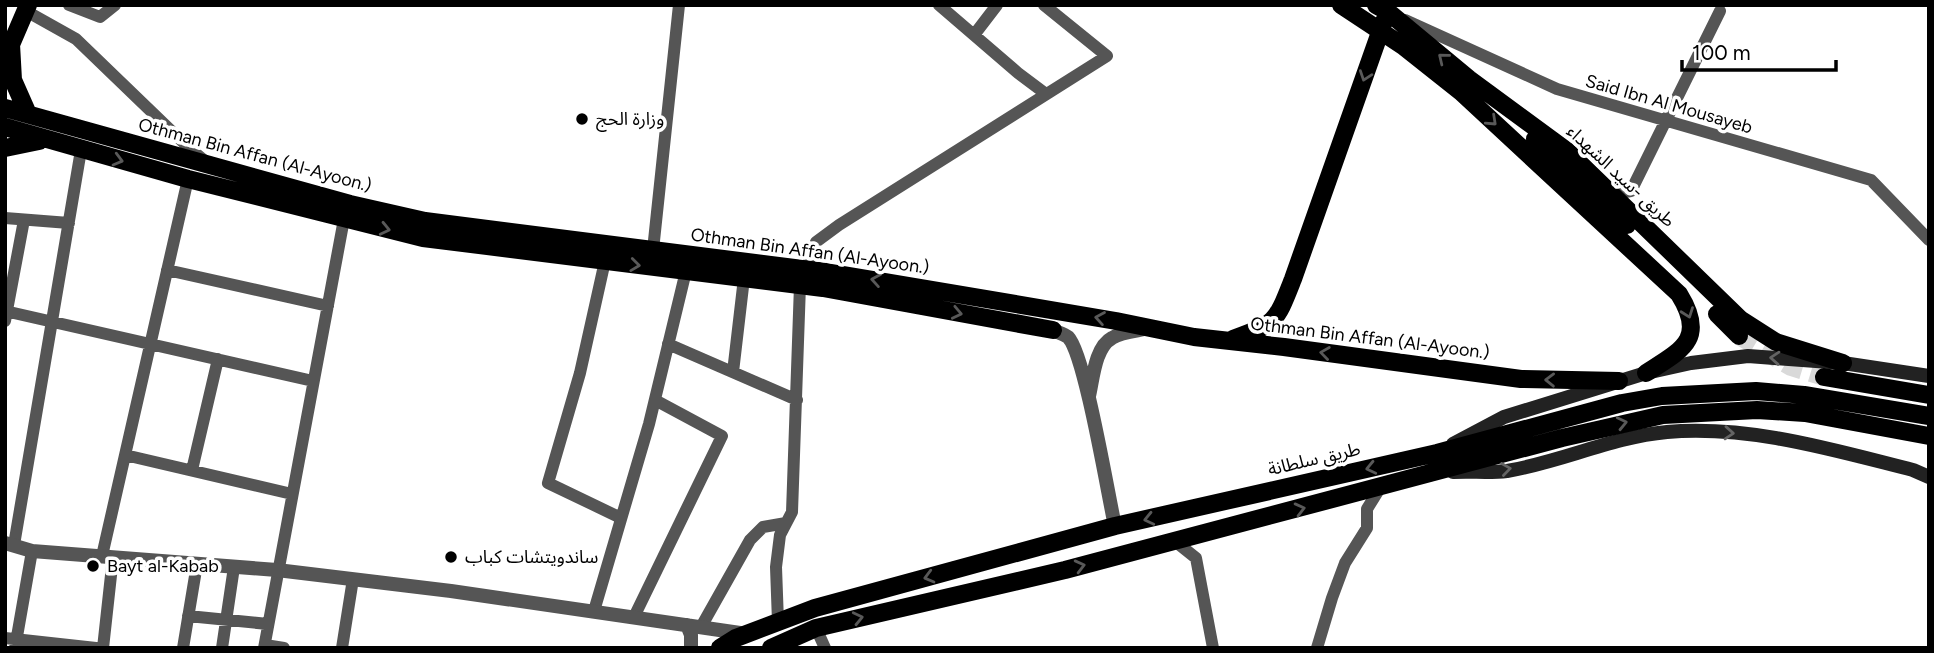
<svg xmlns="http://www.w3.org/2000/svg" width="1934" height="653" font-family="Figtree,'Noto Sans Arabic',sans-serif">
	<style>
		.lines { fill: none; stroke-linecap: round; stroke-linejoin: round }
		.primary-tunnel { stroke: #d9d9d9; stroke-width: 18; stroke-dasharray: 18 9; stroke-linecap: butt }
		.minor { stroke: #555; stroke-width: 12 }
		.tertiary { stroke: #555; stroke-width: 14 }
		.secondary { stroke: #222; stroke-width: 14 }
		.primary { stroke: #000; stroke-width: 18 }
		.oneway { stroke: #595959 }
		.oneway2 { stroke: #646464 }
		.poi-dot { fill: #000; stroke: #fff; stroke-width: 2.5 }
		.labels { text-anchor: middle; stroke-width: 7; stroke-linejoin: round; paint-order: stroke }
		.street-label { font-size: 18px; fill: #000; stroke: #fff }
		.poi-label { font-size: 18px; fill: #000; stroke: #fff; text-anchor: start }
	</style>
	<rect width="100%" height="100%" fill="#fff"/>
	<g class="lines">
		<path class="primary-tunnel" d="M1739 336 1791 367 1824 377"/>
		<path class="minor" d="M69 5 100 17 115 5
			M939 5 1018 73 1046 94
			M26 11 76 39 187 146 205 161
			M1405 20 1557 89 1871 180 1929 240
			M974 35 997 5
			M1613 194 1631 191 1720 11
			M5 218 69 223
			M653 250 679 5
			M605 261 580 373 548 483 621 518
			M167 270 328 306
			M5 311 313 381
			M5 321 24 220
			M668 344 797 400
			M733 372 744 278
			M125 455 292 494
			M192 470 218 359
			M1176 542 1196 558 1213 648
			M14 545 81 150
			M102 556 188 179
			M594 611 649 424 686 271
			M188 616 268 624
			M634 617 722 436 655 400
			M778 622 776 567 780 535 792 512 800 285 816 242 839 225 1107 56 1044 5
			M701 627 750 540 763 527 786 523
			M816 628 825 648
			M5 638 96 648
			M265 645 284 648
			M15 648 32 551
			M103 648 113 557
			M183 648 197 564
			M222 648 234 567
			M264 648 344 219
			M342 648 353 579
			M1317 648 1332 598 1345 563 1367 528V509L1380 488"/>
		<path class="tertiary" d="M1053 330C1057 332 1064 334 1068 337 1085 354 1108 495 1115 526
			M1089 396C1093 379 1095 347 1112 338 1121 332 1135 331 1145 329
			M5 543 32 551 277 570 451 591 747 634
			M687 625 691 635V648"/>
		<path class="secondary" d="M1453 444 1504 417 1646 373 1691 363 1748 356 1843 363 1929 376
			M1453 472C1471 471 1490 473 1507 471 1561 462 1612 437 1667 432 1751 425 1833 450 1913 470L1929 477"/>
		<path class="primary" d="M1341 5 1403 46 1461 92 1679 294C1707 339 1682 350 1646 373
			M1376 5 1387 11 1469 79 1567 151 1740 319 1776 342 1843 363
			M11 44 13 80 28 114
			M7 54 28 5
			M5 108 350 204 425 221 826 272 1116 321 1194 337 1284 347 1521 379 1619 381
			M5 127 188 179 423 238 823 288 1053 330
			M1535 139 1627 225
			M5 148 39 141
			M1717 314 1739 336
			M1233 339C1277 323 1276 322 1293 279L1384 21
			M1824 377 1929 395
			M720 648 736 638 815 608 1115 526 1437 453 1622 403 1662 396 1756 391 1804 395 1929 416
			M771 648 816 628 1065 570 1562 438 1663 415 1757 410 1805 413 1929 436"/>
	</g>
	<defs><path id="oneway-chevron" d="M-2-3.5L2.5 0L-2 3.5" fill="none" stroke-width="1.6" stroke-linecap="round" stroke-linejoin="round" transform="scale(1.75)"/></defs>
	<g class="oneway">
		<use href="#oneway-chevron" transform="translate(1443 58) rotate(-141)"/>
		<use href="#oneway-chevron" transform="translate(1365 76) rotate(109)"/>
		<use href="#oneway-chevron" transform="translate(1492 121) rotate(43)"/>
		<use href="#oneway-chevron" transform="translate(118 160) rotate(15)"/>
		<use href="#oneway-chevron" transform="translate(385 229) rotate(13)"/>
		<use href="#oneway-chevron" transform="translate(635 265) rotate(7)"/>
		<use href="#oneway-chevron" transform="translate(876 280) rotate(-170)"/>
		<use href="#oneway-chevron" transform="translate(957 313) rotate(12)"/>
		<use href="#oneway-chevron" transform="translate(1688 313) rotate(70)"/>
		<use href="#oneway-chevron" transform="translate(1100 318) rotate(-170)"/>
		<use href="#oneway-chevron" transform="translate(1325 353) rotate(-172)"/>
		<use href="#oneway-chevron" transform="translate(1550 380) rotate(-179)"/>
		<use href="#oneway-chevron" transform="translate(1622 423) rotate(-13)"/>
		<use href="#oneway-chevron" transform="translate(1371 468) rotate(167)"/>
		<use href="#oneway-chevron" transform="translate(1300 509) rotate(-14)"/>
		<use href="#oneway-chevron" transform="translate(1149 519) rotate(167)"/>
		<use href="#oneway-chevron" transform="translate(1080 566) rotate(-14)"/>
		<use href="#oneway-chevron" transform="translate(929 577) rotate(165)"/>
		<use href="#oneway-chevron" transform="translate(858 618) rotate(-13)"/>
	</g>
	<g class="oneway2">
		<use href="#oneway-chevron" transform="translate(1775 358) rotate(-176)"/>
		<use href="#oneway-chevron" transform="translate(1729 433) rotate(4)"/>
		<use href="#oneway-chevron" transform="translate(1506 469) rotate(-8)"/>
	</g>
	<g class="poi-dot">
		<circle cx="582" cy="119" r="7"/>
		<circle cx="451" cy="557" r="7"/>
		<circle cx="93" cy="566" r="7"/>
	</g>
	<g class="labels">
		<g class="street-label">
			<text transform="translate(1669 104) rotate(16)" y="6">Said Ibn Al Mousayeb</text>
			<text transform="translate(255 155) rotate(15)" y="6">Othman Bin Affan (Al-Ayoon.)</text>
			<text transform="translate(1621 176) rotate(43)" y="6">طريق -سيد الشهداء</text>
			<text transform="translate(810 251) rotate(8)" y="6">Othman Bin Affan (Al-Ayoon.)</text>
			<text transform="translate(1370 338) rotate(7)" y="6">Othman Bin Affan (Al-Ayoon.)</text>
			<text transform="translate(1314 459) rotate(-13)" y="6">طريق سلطانة</text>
		</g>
		<g class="poi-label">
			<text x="596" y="125">وزارة الحج</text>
			<text x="465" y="563">ساندويتشات كباب</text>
			<text x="107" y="572">Bayt al-Kabab</text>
		</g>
	</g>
	<rect width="1934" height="653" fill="none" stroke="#000000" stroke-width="14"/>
	<path d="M1682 60v10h154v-10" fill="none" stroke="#000000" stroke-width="3.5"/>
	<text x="1692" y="60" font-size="21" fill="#000000" stroke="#ffffff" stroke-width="5" paint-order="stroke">100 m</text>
</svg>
